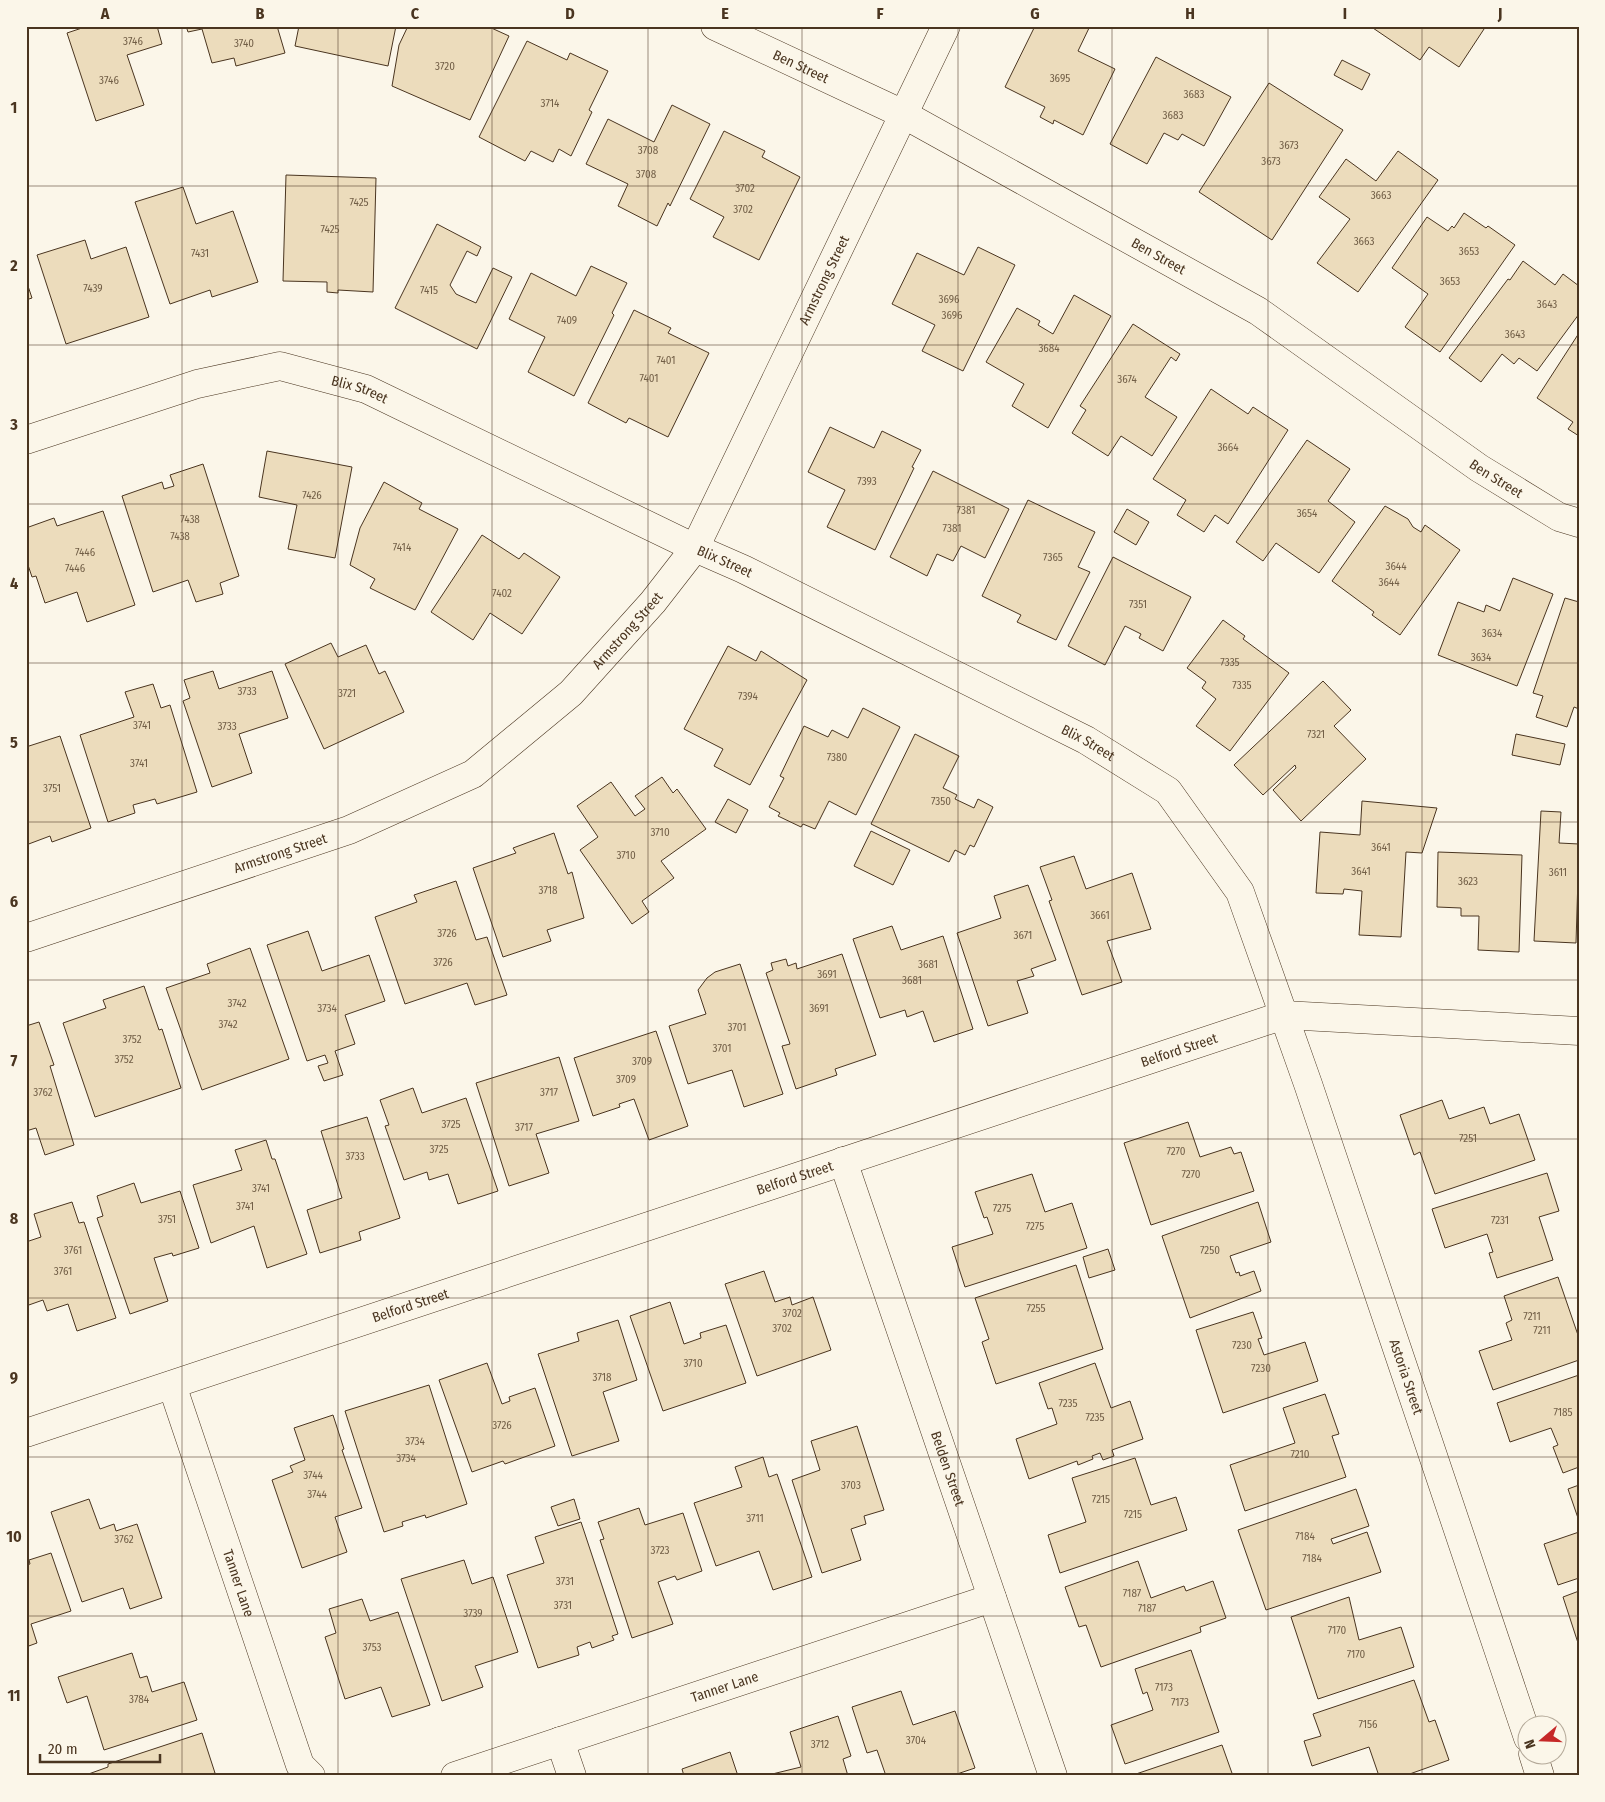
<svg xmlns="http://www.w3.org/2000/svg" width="1605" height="1802" font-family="'Fira Sans Condensed',sans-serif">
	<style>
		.building { fill: #ecdcbc; stroke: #4a3520 }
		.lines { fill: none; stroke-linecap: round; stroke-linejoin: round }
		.minor-casing { stroke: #4a3520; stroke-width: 29 }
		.minor { stroke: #fbf6e9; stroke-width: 28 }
		.grid { fill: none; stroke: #4a3520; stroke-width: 1; stroke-opacity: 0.55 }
		.labels { text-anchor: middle; stroke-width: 4; stroke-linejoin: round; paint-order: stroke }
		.number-label { font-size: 11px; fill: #725f47 }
		.street-label { font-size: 14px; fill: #4a3520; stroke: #fbf6e9 }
		.neatline { fill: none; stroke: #4a3520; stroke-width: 2 }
		.grid-label { font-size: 16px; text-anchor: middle; font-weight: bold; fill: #4a3520 }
	</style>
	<rect width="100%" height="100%" fill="#fbf6e9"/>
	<path class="building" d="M88 26H157L162 44 127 55 144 105 96 121 67 33Z
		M186 26H277L285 53 236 66 234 58 212 63 202 29 188 32Z
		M299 26H396L388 66 295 46Z
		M408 26H487L509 36 470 120 392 86 399 45Z
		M1035 26H1090L1078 51 1115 69 1083 135 1054 120 1053 124 1040 117 1045 107 1005 87Z
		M1370 26H1486L1459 67 1429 47 1420 60Z
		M527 41 567 60 570 53 608 71 589 110 592 112 571 156 559 149 553 162 531 151 525 161 479 137Z
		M1156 57 1231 97 1204 146 1182 134 1178 140 1164 133 1147 164 1110 144Z
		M1342 60 1370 74 1362 90 1334 75Z
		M1269 83 1343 130 1272 240 1199 192Z
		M672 105 710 124 670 206 668 203 657 226 618 206 628 184 586 164 608 119 654 142Z
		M724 131 765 151 762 157 800 177 759 260 713 237 724 217 690 199Z
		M1398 151 1438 180 1358 292 1317 263 1350 219 1319 197 1346 159 1376 181Z
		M286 175 376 178 373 292 338 290V293L327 292V282L283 281Z
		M183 187 196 224 233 211 258 282 212 297 210 290 170 304 135 202Z
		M1464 213 1486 228 1488 226 1515 245 1440 352 1405 327 1428 294 1392 268 1427 217 1448 231 1452 226 1454 228Z
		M437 224 481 247 477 256 467 251 450 285 456 294 476 303 493 268 512 277 477 349 395 308Z
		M85 240 91 259 126 247 149 317 66 344 37 255Z
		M978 247 1015 265 963 371 922 351 935 325 892 304 917 253 964 275Z
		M1523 261 1555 285 1563 274 1579 286V314L1537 371 1519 358 1514 364 1502 354 1481 382 1449 358 1508 279 1510 280Z
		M591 266 627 283 612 313 614 315 574 396 528 372 545 337 509 319 531 273 576 296Z
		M26 280 32 298 26 300Z
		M1074 295 1111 316 1048 428 1012 406 1024 384 986 362 1017 308 1040 321 1038 325 1053 334Z
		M634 310 671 328 668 333 709 353 668 437 629 418 626 423 588 403Z
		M1133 324 1180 354 1176 361 1171 357 1145 397 1177 417 1152 456 1121 436 1108 456 1072 433 1086 410 1080 406Z
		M1579 333V436L1568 429 1573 422 1537 398Z
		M1211 389 1248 414 1253 407 1288 430 1228 524 1215 515 1204 532 1177 515 1186 500 1153 479Z
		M830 427 874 448 882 431 921 450 912 467 914 468 875 550 827 527 845 490 808 472Z
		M1307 440 1350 469 1328 501 1355 522 1319 573 1276 543 1263 561 1236 542Z
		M267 451 352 467 335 558 288 549 297 505 259 497Z
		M203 464 239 576 220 583 223 594 196 602 188 580 153 592 122 496 162 482 164 489 174 486 170 475Z
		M933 471 1009 509 985 558 961 546 953 561 937 554 927 576 890 557Z
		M384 482 422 503 419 509 458 529 415 610 370 588 375 579 350 565 360 528Z
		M1028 500 1095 532 1078 567 1090 572 1056 640 1017 622 1021 615 982 596Z
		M1385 506 1408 519 1413 527 1421 532 1425 525 1460 550 1400 635 1372 615 1374 612 1332 581Z
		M1127 509 1149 522 1136 545 1114 532Z
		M103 511 135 605 87 622 77 592 45 603 36 576 32 577 26 559V528L54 518 57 526Z
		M482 535 519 559 524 553 560 577 522 634 490 613 473 640 431 612Z
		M1113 557 1191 597 1163 651 1139 638 1141 634 1125 626 1105 665 1068 646Z
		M1513 578 1553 594 1517 686 1438 655 1458 602 1484 612 1486 605 1500 611Z
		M1565 598 1579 602V709L1574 707 1567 727 1536 717 1543 696 1533 693Z
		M1223 620 1245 636 1243 639 1289 673 1230 751 1196 726 1216 699 1202 688 1206 682 1187 668Z
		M331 643 338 657 366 645 379 674 385 671 404 712 324 749 285 664Z
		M728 646 756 661 761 651 807 680 750 785 714 766 723 749 684 729Z
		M213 671 219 689 272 671 288 718 239 734 252 773 212 787 183 701 190 698 184 680Z
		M1323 681 1351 710 1334 726 1366 759 1301 821 1273 790 1296 768 1295 765 1263 795 1234 765Z
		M153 684 161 708 170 705 197 792 157 804 155 799 133 805 135 813 108 822 80 735 134 717 125 692Z
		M863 708 900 727 856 815 829 801 815 829 803 824 801 827 778 816 780 813 769 807 784 778 780 776 804 726 828 737 832 730 848 738Z
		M915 734 959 756 943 788 957 795 955 799 974 808 978 799 993 807 974 847 970 845 965 855 955 850 949 862 871 824Z
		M1516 734 1565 744 1560 765 1512 755Z
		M60 736 91 828 52 842 50 836 26 845V747Z
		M662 777 673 793 677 789 706 829 661 861 674 878 642 901 649 912 632 924 580 850 598 837 577 806 611 782 635 816 645 809 635 796Z
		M728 799 748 810 736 833 715 822Z
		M1362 801 1437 808 1422 853 1406 852 1401 937 1359 935 1362 891 1344 889 1343 894 1316 893 1320 832 1360 835Z
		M1541 811 1561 812 1559 843 1579 844 1576 943 1534 941Z
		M871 831 910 850 893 885 854 866Z
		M554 833 568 874 572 872 584 918 547 930 551 941 503 957 473 868 516 853 513 848Z
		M1438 852 1522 855 1519 952 1478 950 1479 916H1461V908L1437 907Z
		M1074 856 1086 889 1132 873 1151 929 1107 941 1122 982 1082 995 1049 901 1052 900 1040 867Z
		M456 881 476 940 487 937 507 995 475 1005 467 983 405 1004 375 917 417 902 414 895Z
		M1028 885 1056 960 1031 969 1034 976 1017 981 1028 1013 988 1026 957 933 1001 918 994 896Z
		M892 926 901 950 943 936 973 1029 934 1042 923 1011 907 1017 905 1010 880 1018 853 939Z
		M308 931 322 971 369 955 385 1001 345 1015 355 1044 335 1051 343 1075 324 1081 318 1066 328 1063 325 1055 307 1061 267 945Z
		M250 948 289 1059 202 1090 166 988 210 973 207 964Z
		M842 954 876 1055 835 1069 837 1075 796 1089 782 1046 790 1044 766 973 773 970 771 963 786 959 788 966 796 963 797 969Z
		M740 964 783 1094 744 1107 732 1070 688 1084 669 1026 706 1014 698 990 707 978 715 972Z
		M144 986 159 1030 162 1029 181 1088 95 1117 63 1023 106 1008 103 1000Z
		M39 1022 54 1065 50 1066 74 1145 45 1155 36 1128 26 1131V1026Z
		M656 1031 688 1126 649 1140 634 1099 619 1104 620 1107 593 1116 574 1058Z
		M559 1057 579 1121 536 1134 549 1173 509 1186 476 1083Z
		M413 1088 422 1113 466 1098 498 1191 458 1204 448 1174 429 1180 427 1172 404 1180 385 1126 389 1125 380 1100Z
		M1442 1100 1449 1119 1484 1107 1490 1124 1519 1114 1535 1160 1435 1194 1420 1152 1414 1155 1400 1115Z
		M367 1117 400 1218 359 1232 361 1240 320 1253 307 1210 342 1198 321 1131Z
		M1188 1122 1200 1157 1231 1147 1234 1154 1241 1152 1254 1191 1151 1225 1124 1143Z
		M266 1140 272 1159H275L307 1254 267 1268 254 1226 211 1243 193 1185 242 1170 235 1150Z
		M1547 1173 1559 1211 1539 1217 1553 1260 1497 1278 1489 1253 1493 1252 1487 1234 1445 1248 1432 1209Z
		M1032 1174 1045 1212 1072 1203 1087 1248 965 1287 952 1247 993 1234 987 1217 984 1218 975 1192Z
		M134 1183 141 1203 180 1191 199 1248 173 1256 172 1253 154 1258 168 1301 130 1314 97 1218 103 1216 97 1196Z
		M72 1202 79 1223 84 1222 116 1318 77 1331 68 1304 47 1311 43 1300 26 1306V1242L41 1237 34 1214Z
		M1258 1202 1271 1242 1230 1256 1236 1273 1239 1272 1240 1276 1254 1271 1261 1291 1190 1318 1162 1236Z
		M1108 1249 1115 1270 1089 1278 1083 1257Z
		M1076 1265 1103 1349 996 1384 982 1342 989 1339 975 1298Z
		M764 1271 775 1302 790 1297 792 1305 813 1297 831 1350 757 1376 725 1284Z
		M1558 1277 1579 1338V1360L1493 1390 1479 1351 1512 1340 1506 1323 1512 1320 1504 1296Z
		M670 1302 684 1344 701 1338 700 1333 726 1325 746 1383 663 1411 630 1316Z
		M1253 1312 1262 1338 1258 1339 1264 1355 1305 1342 1318 1381 1223 1413 1196 1330Z
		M618 1320 637 1380 603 1392 619 1441 572 1456 538 1354 579 1341 577 1333Z
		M487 1363 502 1404 510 1401 509 1397 535 1388 555 1446 505 1464 503 1461 472 1472 439 1380Z
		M1095 1363 1111 1408 1130 1401 1143 1439 1112 1450 1114 1456 1103 1460 1100 1453 1092 1456 1093 1459 1078 1465 1077 1461 1029 1479 1016 1439 1057 1424 1052 1408 1048 1409 1039 1383Z
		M1579 1375V1467L1563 1473 1553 1447 1558 1445 1551 1428 1510 1442 1497 1403Z
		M429 1385 467 1504 426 1518 425 1515 402 1522 403 1526 384 1532 345 1411Z
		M1325 1394 1339 1434 1332 1436 1346 1477 1245 1511 1230 1465 1295 1443 1283 1408Z
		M333 1415 344 1449 342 1450 362 1508 335 1517 347 1552 302 1568 272 1480 293 1472 290 1466 305 1460 294 1428Z
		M857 1426 884 1510 864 1516 866 1524 851 1529 861 1560 822 1573 792 1480 820 1470 811 1441Z
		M763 1457 769 1477 777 1474 812 1577 773 1590 759 1551 716 1566 694 1503 742 1487 735 1467Z
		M1135 1458 1151 1505 1176 1497 1187 1530 1060 1573 1048 1535 1086 1522 1072 1478Z
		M1579 1485V1521L1568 1489Z
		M1356 1489 1369 1526 1331 1539 1333 1544 1367 1532 1381 1572 1266 1610 1238 1530Z
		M89 1499 100 1529 114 1524 116 1531 137 1524 162 1598 130 1609 123 1588 82 1602 51 1512Z
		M574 1499 580 1519 558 1526 551 1507Z
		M639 1508 645 1525 683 1513 702 1571 677 1580 675 1576 658 1582 673 1624 632 1638 600 1540 604 1539 598 1522Z
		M581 1522 618 1634 612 1636 614 1640 592 1648 590 1642 577 1647 579 1655 538 1668 507 1575 544 1563 535 1537Z
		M1579 1532V1578L1558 1585 1544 1544Z
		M51 1553 71 1611 31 1624 37 1643 26 1647V1565L30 1564 29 1560Z
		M464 1560 472 1584 493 1577 518 1652 475 1666 483 1687 442 1701 401 1579Z
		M1138 1561 1151 1598 1184 1586 1186 1591 1213 1581 1226 1618 1200 1627 1201 1632 1101 1667 1086 1625 1079 1627 1065 1587Z
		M1579 1591V1646L1563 1597Z
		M1349 1597 1359 1640 1401 1627 1414 1667 1318 1699 1291 1617Z
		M362 1599 370 1621 398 1612 430 1705 392 1717 381 1687 345 1699 325 1637 336 1633 329 1609Z
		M1191 1650 1219 1732 1125 1764 1111 1725 1153 1710 1147 1692 1143 1694 1135 1669Z
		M132 1653 140 1678 147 1676 152 1692 184 1682 197 1720 104 1750 87 1696 67 1703 58 1677Z
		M1414 1680 1429 1722 1435 1720 1449 1760 1404 1776H1379L1369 1747 1312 1766 1304 1741 1321 1736 1313 1714Z
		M901 1691 913 1725 955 1711 975 1768 951 1776H886L877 1750 867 1753 852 1707Z
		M838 1716 851 1756 843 1759 848 1776H764L801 1767 790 1732Z
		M202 1733 215 1773 205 1776H83L108 1767V1764Z
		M1222 1745 1233 1776H1130Z
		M730 1752 738 1776H684L682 1769Z"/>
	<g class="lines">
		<defs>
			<g id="minor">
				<path id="s1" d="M715 26 903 114 1258 311 1479 468 1559 517 1579 523"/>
				<path id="s2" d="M26 440 197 384 280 366 366 389 695 548 743 569 1086 740 1168 791 1240 892 1308 1084 1528 1738"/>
				<path id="s3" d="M26 938 349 830 473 774 571 693 653 602 695 548 946 26"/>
				<path id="s4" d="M843 1161 1053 1776"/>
				<path id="s5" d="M172 1385 300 1765 311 1776"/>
				<path id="s6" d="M26 1433 1284 1015 1579 1031"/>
				<path d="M560 1741 572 1776"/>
				<path d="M1533 1754 1540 1776"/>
				<path id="s7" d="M455 1776 992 1598"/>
			</g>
		</defs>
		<use href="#minor" class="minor-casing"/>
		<use href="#minor" class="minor"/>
	</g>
	<path class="grid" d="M182 26V1776M338 26V1776M492 26V1776M648 26V1776M802 26V1776M958 26V1776M1112 26V1776M1268 26V1776M1422 26V1776M26 186H1579M26 345H1579M26 504H1579M26 663H1579M26 822H1579M26 980H1579M26 1139H1579M26 1298H1579M26 1457H1579M26 1616H1579"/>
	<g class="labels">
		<g class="number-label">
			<text x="133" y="45">3746</text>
			<text x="244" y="47">3740</text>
			<text x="445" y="70">3720</text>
			<text x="1060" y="82">3695</text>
			<text x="109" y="84">3746</text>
			<text x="1194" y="98">3683</text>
			<text x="550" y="107">3714</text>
			<text x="1173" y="119">3683</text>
			<text x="1289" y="149">3673</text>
			<text x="648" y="154">3708</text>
			<text x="1271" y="165">3673</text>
			<text x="646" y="178">3708</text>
			<text x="745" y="192">3702</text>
			<text x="1381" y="199">3663</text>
			<text x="359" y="206">7425</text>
			<text x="743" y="213">3702</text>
			<text x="330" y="233">7425</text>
			<text x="1364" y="245">3663</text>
			<text x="1469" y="255">3653</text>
			<text x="200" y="257">7431</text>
			<text x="1450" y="285">3653</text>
			<text x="93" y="292">7439</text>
			<text x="429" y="294">7415</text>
			<text x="949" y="303">3696</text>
			<text x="1547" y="308">3643</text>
			<text x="952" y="319">3696</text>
			<text x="567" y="324">7409</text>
			<text x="1515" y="338">3643</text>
			<text x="1049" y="352">3684</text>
			<text x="666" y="364">7401</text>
			<text x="649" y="382">7401</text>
			<text x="1127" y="383">3674</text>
			<text x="1228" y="451">3664</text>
			<text x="867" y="485">7393</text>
			<text x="312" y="499">7426</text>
			<text x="966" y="514">7381</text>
			<text x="1307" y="517">3654</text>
			<text x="190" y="523">7438</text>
			<text x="952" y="532">7381</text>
			<text x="180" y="540">7438</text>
			<text x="402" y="551">7414</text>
			<text x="85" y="556">7446</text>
			<text x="1053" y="561">7365</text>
			<text x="1396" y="570">3644</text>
			<text x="75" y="572">7446</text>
			<text x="1389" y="586">3644</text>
			<text x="502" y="597">7402</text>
			<text x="1138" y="608">7351</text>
			<text x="1492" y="637">3634</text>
			<text x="1481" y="661">3634</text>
			<text x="1230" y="666">7335</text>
			<text x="1242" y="689">7335</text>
			<text x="247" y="695">3733</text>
			<text x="347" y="697">3721</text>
			<text x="748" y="700">7394</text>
			<text x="142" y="729">3741</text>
			<text x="227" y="730">3733</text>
			<text x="1316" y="738">7321</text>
			<text x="837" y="761">7380</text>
			<text x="139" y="767">3741</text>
			<text x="52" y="792">3751</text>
			<text x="941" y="805">7350</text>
			<text x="660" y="836">3710</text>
			<text x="1381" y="851">3641</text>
			<text x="626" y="859">3710</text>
			<text x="1361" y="875">3641</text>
			<text x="1558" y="876">3611</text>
			<text x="1468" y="885">3623</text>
			<text x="548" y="894">3718</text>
			<text x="1100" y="919">3661</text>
			<text x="447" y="937">3726</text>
			<text x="1023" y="939">3671</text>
			<text x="443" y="966">3726</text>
			<text x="928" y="968">3681</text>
			<text x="827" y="978">3691</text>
			<text x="912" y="984">3681</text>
			<text x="237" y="1007">3742</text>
			<text x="327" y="1012">3734</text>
			<text x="819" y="1012">3691</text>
			<text x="228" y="1028">3742</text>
			<text x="737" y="1031">3701</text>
			<text x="132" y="1043">3752</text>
			<text x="722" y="1052">3701</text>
			<text x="124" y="1063">3752</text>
			<text x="642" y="1065">3709</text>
			<text x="626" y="1083">3709</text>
			<text x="43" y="1096">3762</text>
			<text x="549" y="1096">3717</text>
			<text x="451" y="1128">3725</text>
			<text x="524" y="1131">3717</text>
			<text x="1468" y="1142">7251</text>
			<text x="439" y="1153">3725</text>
			<text x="1176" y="1155">7270</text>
			<text x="355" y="1160">3733</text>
			<text x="1191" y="1178">7270</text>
			<text x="261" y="1192">3741</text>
			<text x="245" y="1210">3741</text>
			<text x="1002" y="1212">7275</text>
			<text x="167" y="1223">3751</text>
			<text x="1500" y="1224">7231</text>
			<text x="1035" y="1230">7275</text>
			<text x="73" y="1254">3761</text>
			<text x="1210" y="1254">7250</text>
			<text x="63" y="1275">3761</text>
			<text x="1036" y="1312">7255</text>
			<text x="792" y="1317">3702</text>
			<text x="1532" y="1320">7211</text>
			<text x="782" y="1332">3702</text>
			<text x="1542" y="1334">7211</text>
			<text x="1242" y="1349">7230</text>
			<text x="693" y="1367">3710</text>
			<text x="1261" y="1372">7230</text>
			<text x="602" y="1381">3718</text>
			<text x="1068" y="1407">7235</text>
			<text x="1563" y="1416">7185</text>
			<text x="1095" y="1421">7235</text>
			<text x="502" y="1429">3726</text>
			<text x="415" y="1445">3734</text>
			<text x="1300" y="1458">7210</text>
			<text x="406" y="1462">3734</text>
			<text x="313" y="1479">3744</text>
			<text x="851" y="1489">3703</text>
			<text x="317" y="1498">3744</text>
			<text x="1101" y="1503">7215</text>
			<text x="1133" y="1518">7215</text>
			<text x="755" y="1522">3711</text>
			<text x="1305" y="1540">7184</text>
			<text x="124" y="1543">3762</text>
			<text x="660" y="1554">3723</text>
			<text x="1312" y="1562">7184</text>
			<text x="565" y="1585">3731</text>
			<text x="1132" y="1597">7187</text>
			<text x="563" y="1609">3731</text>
			<text x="1147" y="1612">7187</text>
			<text x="473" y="1617">3739</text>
			<text x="1337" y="1634">7170</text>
			<text x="372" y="1651">3753</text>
			<text x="1356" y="1658">7170</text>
			<text x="1164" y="1691">7173</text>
			<text x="139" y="1703">3784</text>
			<text x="1180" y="1706">7173</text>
			<text x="1368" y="1728">7156</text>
			<text x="916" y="1744">3704</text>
			<text x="820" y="1748">3712</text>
		</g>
		<g class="street-label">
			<text dy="5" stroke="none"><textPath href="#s1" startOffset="95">Ben Street</textPath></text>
			<text dy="5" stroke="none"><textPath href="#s1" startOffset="500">Ben Street</textPath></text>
			<text dy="5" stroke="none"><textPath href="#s3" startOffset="1092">Armstrong Street</textPath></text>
			<text dy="5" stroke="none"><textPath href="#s2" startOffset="348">Blix Street</textPath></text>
			<text dy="5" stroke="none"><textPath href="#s1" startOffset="905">Ben Street</textPath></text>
			<text dy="5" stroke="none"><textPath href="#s2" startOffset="752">Blix Street</textPath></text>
			<text dy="5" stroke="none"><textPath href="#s3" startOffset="688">Armstrong Street</textPath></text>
			<text dy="5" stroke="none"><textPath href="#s2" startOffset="1158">Blix Street</textPath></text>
			<text dy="5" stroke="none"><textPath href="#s3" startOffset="268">Armstrong Street</textPath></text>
			<text dy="5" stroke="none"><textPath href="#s6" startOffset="1215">Belford Street</textPath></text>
			<text dy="5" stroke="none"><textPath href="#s6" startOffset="810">Belford Street</textPath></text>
			<text dy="5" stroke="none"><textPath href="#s6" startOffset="405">Belford Street</textPath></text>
			<text dy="5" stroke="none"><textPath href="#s2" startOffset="1888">Astoria Street</textPath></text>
			<text dy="5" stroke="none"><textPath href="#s4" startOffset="325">Belden Street</textPath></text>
			<text dy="5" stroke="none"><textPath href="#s5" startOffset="209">Tanner Lane</textPath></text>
			<text dy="5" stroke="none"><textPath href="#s7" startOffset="284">Tanner Lane</textPath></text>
		</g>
	</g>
	<rect width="1605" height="1802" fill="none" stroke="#fbf6e9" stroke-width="55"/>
	<g transform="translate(1542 1740) rotate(251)"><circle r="24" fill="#fbf6e9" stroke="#b4a999"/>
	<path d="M0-4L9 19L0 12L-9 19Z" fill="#c62828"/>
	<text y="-8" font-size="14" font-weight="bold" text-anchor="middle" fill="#4a3520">N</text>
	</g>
	<path d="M40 1754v8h120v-8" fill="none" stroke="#4a3520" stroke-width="2.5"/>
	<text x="48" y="1754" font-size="15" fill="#4a3520" stroke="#fbf6e9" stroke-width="4" paint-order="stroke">20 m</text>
	<rect x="28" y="28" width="1550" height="1746" class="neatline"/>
	<g class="grid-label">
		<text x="105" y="19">A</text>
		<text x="260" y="19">B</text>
		<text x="415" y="19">C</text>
		<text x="570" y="19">D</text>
		<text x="725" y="19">E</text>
		<text x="880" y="19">F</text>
		<text x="1035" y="19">G</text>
		<text x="1190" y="19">H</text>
		<text x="1345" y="19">I</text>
		<text x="1500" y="19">J</text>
		<text x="14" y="113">1</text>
		<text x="14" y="271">2</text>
		<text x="14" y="430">3</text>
		<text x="14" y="589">4</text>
		<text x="14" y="748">5</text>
		<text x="14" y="907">6</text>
		<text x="14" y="1066">7</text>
		<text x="14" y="1224">8</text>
		<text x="14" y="1383">9</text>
		<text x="14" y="1542">10</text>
		<text x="14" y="1701">11</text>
	</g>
</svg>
